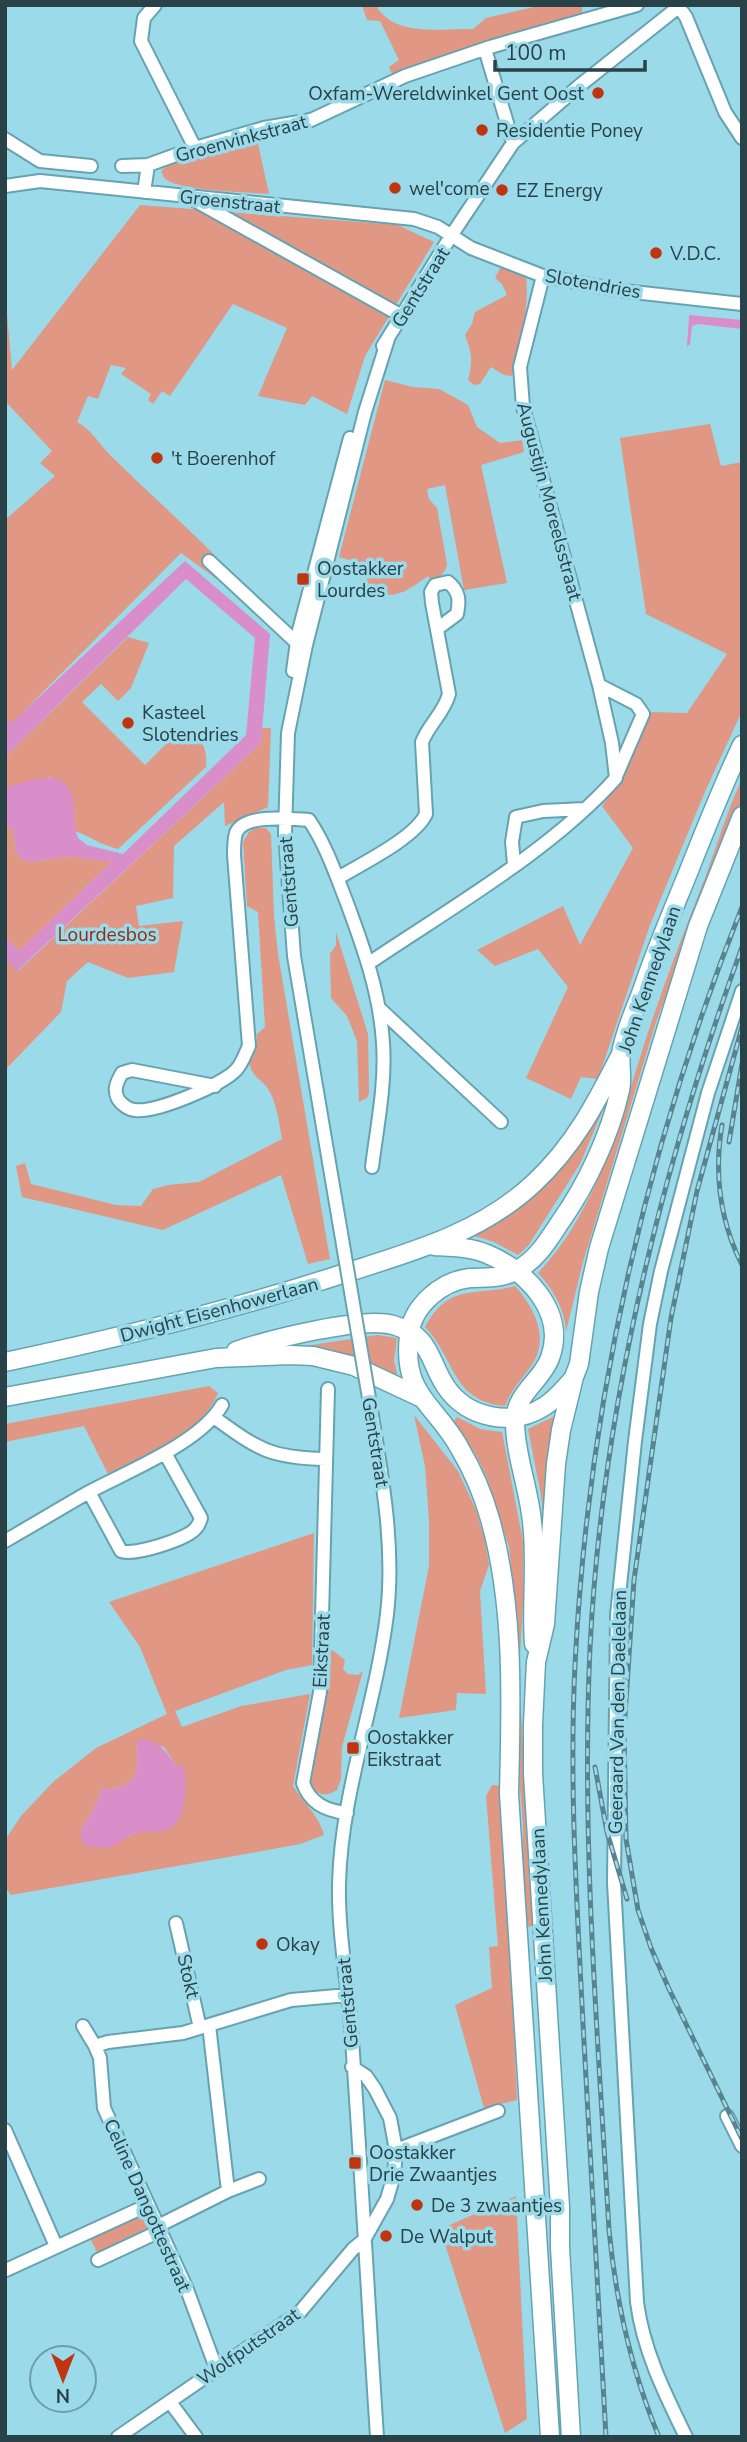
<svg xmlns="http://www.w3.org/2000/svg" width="747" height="2442" font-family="'Nunito Sans',sans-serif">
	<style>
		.green { fill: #e09784; fill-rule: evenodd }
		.water { fill: #d98ec9 }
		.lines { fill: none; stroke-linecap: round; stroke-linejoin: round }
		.minor-casing { stroke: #66a3b2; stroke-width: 16 }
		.highway-casing { stroke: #66a3b2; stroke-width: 21 }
		.minor { stroke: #fff; stroke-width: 12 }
		.highway { stroke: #fff; stroke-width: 18 }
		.rail-casing { stroke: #59838d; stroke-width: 5 }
		.rail { stroke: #9bdae9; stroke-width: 2.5; stroke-dasharray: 8; stroke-linecap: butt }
		.minor-bridge-casing { stroke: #66a3b2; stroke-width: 16; stroke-linecap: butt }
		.minor-bridge { stroke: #fff; stroke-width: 12 }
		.poi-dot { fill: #bf350f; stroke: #9bdae9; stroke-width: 2.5 }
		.labels { text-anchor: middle; stroke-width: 7; stroke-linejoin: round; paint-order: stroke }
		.poi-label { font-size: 19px; fill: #284248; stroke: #9bdae9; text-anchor: start }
		.street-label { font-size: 19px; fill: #284248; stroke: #9bdae9 }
		.park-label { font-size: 19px; fill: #962b0f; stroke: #9bdae9 }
	</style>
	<rect width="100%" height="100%" fill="#9bdae9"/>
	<path class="green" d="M362 5H376C393 38 442 28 473 29L486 18 543 5H582V15L490 40 393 76 389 67 399 60 380 21 367 20Z
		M257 139 269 194C248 192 182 191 167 180 163 178 163 174 161 171L171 161 205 150Z
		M140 205 398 225 434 242 365 356 347 414 312 396 305 405 258 396 287 328 233 304 170 396 162 391 153 404 148 400 151 394 121 374 126 368 111 365 98 399 88 396 77 422C92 430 99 444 111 456 153 497 197 536 237 578L229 588 181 553 11 724 5 719V520L55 476 40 463 52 451 5 401V292L12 370Z
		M501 266 526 276C530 310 519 343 512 376L504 375 491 367 480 384 474 385 468 380C473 360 472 353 465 335L472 324 475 312 507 295 502 284 495 278Z
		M385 380 413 387 439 389 468 405 477 427 500 443 522 440 524 452 481 465 507 583 464 590 445 485 427 489 429 499 437 508 447 564C446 573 439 577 431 581L428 576C406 592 391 603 366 587L369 566 339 557Z
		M710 424 721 466 742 462V711L704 794 650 925 598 1079 581 1077 571 1099 526 1078 568 987 538 949 495 966 477 950 563 906 580 945 633 848 602 806 623 777 649 712 687 713 727 654 646 614 620 438Z
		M128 637 149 643 131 688 118 701 101 684 82 702 145 765 175 735C199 735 208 742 206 767L118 849C101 845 91 837 75 831L74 806 51 777 5 788V757Z
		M262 728H271L268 807 225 826 224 802 174 846 173 898 136 906 139 926 183 921 174 972 128 978 88 962 67 981 61 1012 5 1070V959L18 971 261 743Z
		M742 779V806L716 862 656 1022 583 1262 566 1332C565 1309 553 1289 538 1273 596 1212 618 1127 643 1048 661 991 683 934 705 878 717 845 727 811 742 779Z
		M5 823 13 830 16 852 22 859 31 862 68 856 112 862 19 951 5 937Z
		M256 828H266L271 834 274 916 278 954 330 1259 308 1264 281 1175 163 1230 22 1197 16 1166 25 1163 31 1184 116 1205 141 1206 153 1189 168 1185 199 1182 282 1139C279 1123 277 1103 268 1089 261 1078 254 1080 249 1063L256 1048 257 1034 265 1027 258 912 247 906 243 842 249 832Z
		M336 932 368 1034 369 1093 367 1098 359 1102 357 1041 347 1016 331 998 330 954 336 945Z
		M603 1110 580 1164 528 1246 518 1255 494 1242 475 1236C529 1206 571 1162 603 1110Z
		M515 1286C536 1310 551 1340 529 1369 519 1382 511 1391 505 1406 451 1401 456 1359 425 1327 450 1282 473 1297 515 1286Z
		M378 1335 397 1338 394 1360 398 1378C370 1359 339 1351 305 1349V1346Z
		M209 1386 218 1393C202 1434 144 1456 108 1474L84 1426 5 1442V1424Z
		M414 1415 458 1471 476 1510 485 1540 489 1565 480 1591 486 1694 457 1693 456 1710 399 1718 429 1566V1520L425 1466Z
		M557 1415 545 1514H543L541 1495 528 1429Z
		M457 1417 480 1429 502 1432 523 1541V1601L519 1677 533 1926 526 1927 522 1875 523 1825 517 1752 514 1597 509 1547 487 1478 476 1455 454 1421Z
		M314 1533 312 1665 286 1670 175 1711 182 1727 241 1706 310 1694 293 1786C303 1802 320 1817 324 1835L300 1844 240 1855 11 1895 5 1887V1840L21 1816 53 1782 96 1748 167 1714 140 1647 109 1602ZM136 1742 164 1747 176 1765 136 1833 121 1840 81 1829 89 1817 101 1793 100 1789C135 1791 141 1773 136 1742Z
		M331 1649 345 1660 343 1669 348 1674 358 1675 363 1671 342 1747 341 1779 337 1790C325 1798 312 1795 310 1779 307 1761 321 1723 324 1703 328 1685 329 1667 331 1649Z
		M492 1785 503 1786 517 2100 484 2108 455 2005 492 1988 489 1947 498 1946 486 1796Z
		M516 2196 527 2419 505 2433 445 2244V2227Z
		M142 2214 151 2232 99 2256 90 2238Z"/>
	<path class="water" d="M689 315 742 320V329L698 324 692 326 690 344 687 347Z
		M185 561 270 634 261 743 17 971 5 959V937L19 951 112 862 68 856 31 862 22 859 16 852 13 830 5 823V788C34 780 69 763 74 806 75 817 74 828 78 838L87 845 123 854 246 735 255 638 186 579 5 757V719L11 723Z
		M145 1739C161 1743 166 1752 176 1765L184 1767C186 1787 189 1822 164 1831 155 1833 144 1830 136 1833 128 1835 123 1841 117 1844 107 1850 95 1847 84 1845L81 1837V1829L89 1817 101 1793 100 1789C135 1791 141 1774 136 1741Z"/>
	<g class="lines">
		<defs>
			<path id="minor" d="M155 5 144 18 141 41 195 148
				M679 7 686 17 725 112 742 138
				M485 49 513 143
				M5 139 40 161 91 166
				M122 166 148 165 195 148 264 128 311 120 405 76 490 47 637 5
				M5 186 40 181 414 219 438 227 471 248 543 276 624 291 742 304
				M144 192 148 165
				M194 200 402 316
				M383 346 451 236 513 143 579 86 681 5
				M209 561 297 643 302 644
				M293 671 298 634 350 438
				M599 685 636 704 643 714 617 774
				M514 864 512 842 516 817 543 811 585 809
				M338 878C361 864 415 838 426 814L422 742C429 724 444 713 449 694L432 603 431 592 435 585 448 582C459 591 460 600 457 614L437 629
				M369 963C449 909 552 850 616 778L612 743 599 685 523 407 520 367 543 276
				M380 1009 501 1122
				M215 1086 132 1070 122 1073C117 1082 113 1089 118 1099 121 1104 129 1110 135 1110 156 1113 222 1085 236 1070 242 1064 245 1054 249 1046L234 855C234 849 234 839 236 833 244 813 292 819 309 820 326 845 336 875 347 903 364 949 380 994 383 1043 386 1084 377 1126 372 1167
				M341 1233 294 956 285 833 288 733 306 645 365 412 388 339
				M328 1389 320 1692 303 1783C310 1804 327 1811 347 1813
				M371 1410C382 1477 395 1546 387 1614 376 1705 341 1792 339 1884 338 1931 347 1979 351 2026 361 2163 368 2300 377 2437
				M215 1418C259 1450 271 1458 326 1459
				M89 1492 121 1551C134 1556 188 1539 196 1528 199 1525 200 1521 201 1518L165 1453
				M5 1541C33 1525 61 1508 89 1492 128 1471 200 1443 222 1405
				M176 1923 200 2028
				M209 2025 228 2191
				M83 2026 95 2046
				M727 2116 742 2146
				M5 2130 56 2246
				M396 2150 498 2111
				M158 2226 228 2191 259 2179
				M98 2260 160 2231
				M6 2270 148 2205
				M216 2368 186 2287 104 2108 100 2058 95 2046 108 2042 183 2033 291 2000 348 1995
				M170 2402 196 2437
				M118 2437 300 2312 353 2249 364 2240 387 2199 394 2175 396 2150 390 2118 375 2089 366 2076 352 2067
				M686 2437C665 2394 643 2350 637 2302L614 1883 617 1615 635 1441 650 1324 661 1271 708 1093 742 991"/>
			<path id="highway" d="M434 1246C452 1247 470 1247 487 1254 526 1270 567 1312 550 1358 541 1382 515 1393 515 1422 515 1455 529 1488 532 1522 537 1563 531 1603 534 1644
				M236 1351C268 1340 362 1316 393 1325 432 1336 428 1360 446 1387 468 1419 513 1427 545 1406 556 1399 564 1389 572 1380
				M5 1362C118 1338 229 1311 339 1275 408 1253 480 1234 534 1183 574 1146 596 1103 620 1056
				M5 1397 216 1358 290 1355 313 1356 354 1366 422 1398
				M550 2437 509 1794C511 1703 515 1607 490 1519 483 1494 472 1469 459 1447 435 1404 402 1395 409 1336 412 1306 441 1281 470 1278 487 1277 502 1279 517 1270 537 1260 549 1239 561 1221 587 1184 610 1135 620 1090 623 1078 619 1065 621 1054 624 1032 637 1006 644 985 657 947 673 910 688 873 705 830 722 787 742 745
				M571 2437 560 2247V2207L533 1774V1724L536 1662 545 1624 556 1464 561 1430 574 1377 579 1364 589 1292 599 1248 698 926 742 816"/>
		</defs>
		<use href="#minor" class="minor-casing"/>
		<use href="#highway" class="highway-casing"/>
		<use href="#minor" class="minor"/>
		<use href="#highway" class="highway"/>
		<defs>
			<path id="rail" d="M742 1027 697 1191 671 1318 634 1580 624 1731 626 1839 638 1910 651 1948 669 1989 742 2139
				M722 1125C714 1173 720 1221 742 1265
				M729 1142 742 1064
				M595 1767 607 1832 627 1899
				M606 2437C598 2299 591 2162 583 2024 577 1904 569 1785 575 1665 588 1405 646 1149 742 907
				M659 2437C631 2370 616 2302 609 2230 598 2036 581 1842 590 1648 602 1407 660 1173 742 947"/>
		</defs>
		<use href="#rail" class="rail-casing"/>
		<use href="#rail" class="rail"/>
		<defs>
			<path id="minor-bridge" d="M341 1233 371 1410"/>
		</defs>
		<use href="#minor-bridge" class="minor-bridge-casing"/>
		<use href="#minor-bridge" class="minor-bridge"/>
	</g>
	<g class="poi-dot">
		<circle cx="598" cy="93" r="7"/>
		<circle cx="482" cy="130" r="7"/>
		<circle cx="395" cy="188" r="7"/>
		<circle cx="502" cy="190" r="7"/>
		<circle cx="656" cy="253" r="7"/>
		<circle cx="157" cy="458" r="7"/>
		<rect x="296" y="572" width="14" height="14" rx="3.5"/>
		<circle cx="128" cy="723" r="7"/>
		<rect x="346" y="1741" width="14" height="14" rx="3.5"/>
		<circle cx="262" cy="1944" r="7"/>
		<rect x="348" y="2156" width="14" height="14" rx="3.5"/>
		<circle cx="417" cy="2205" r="7"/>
		<circle cx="386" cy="2236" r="7"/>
	</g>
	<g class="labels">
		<g class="poi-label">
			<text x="584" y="100" text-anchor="end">Oxfam-Wereldwinkel Gent Oost</text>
			<text x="496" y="137">Residentie Poney</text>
			<text x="409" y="195">wel'come</text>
			<text x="516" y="197">EZ Energy</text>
			<text x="670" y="260">V.D.C.</text>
			<text x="171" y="465">'t Boerenhof</text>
			<text x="317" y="575">Oostakker<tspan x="317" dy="22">Lourdes</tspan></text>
			<text x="142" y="719">Kasteel<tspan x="142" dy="22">Slotendries</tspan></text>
			<text x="367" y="1744">Oostakker<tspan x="367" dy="22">Eikstraat</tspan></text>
			<text x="276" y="1951">Okay</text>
			<text x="369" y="2159">Oostakker<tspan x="369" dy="22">Drie Zwaantjes</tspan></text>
			<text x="431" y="2212">De 3 zwaantjes</text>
			<text x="400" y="2243">De Walput</text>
		</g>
		<g class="street-label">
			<text transform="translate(241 138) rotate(-15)" y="7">Groenvinkstraat</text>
			<text transform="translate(230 201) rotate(6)" y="7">Groenstraat</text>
			<text transform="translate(593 283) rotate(10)" y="7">Slotendries</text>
			<text transform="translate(420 287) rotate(-58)" y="7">Gentstraat</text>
			<text transform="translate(550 501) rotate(75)" y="7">Augustijn Moreelsstraat</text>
			<text transform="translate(288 882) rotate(-94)" y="7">Gentstraat</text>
			<text transform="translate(649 979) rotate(-71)" y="7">John Kennedylaan</text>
			<text transform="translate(219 1309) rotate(-15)" y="7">Dwight Eisenhowerlaan</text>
			<text transform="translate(376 1442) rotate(81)" y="7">Gentstraat</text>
			<text transform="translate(321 1651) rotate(-87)" y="7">Eikstraat</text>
			<text transform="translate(617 1712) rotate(-89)" y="7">Geeraard Van den Daelelaan</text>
			<text transform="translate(541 1905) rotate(-93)" y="7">John Kennedylaan</text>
			<text transform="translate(189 1976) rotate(77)" y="7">Stokt</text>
			<text transform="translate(347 2003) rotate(-95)" y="7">Gentstraat</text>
			<text transform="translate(148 2205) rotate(66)" y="7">Celine Dangottestraat</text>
			<text transform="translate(248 2346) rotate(-35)" y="7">Wolfputstraat</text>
		</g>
		<g class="park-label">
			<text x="107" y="941">Lourdesbos</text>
		</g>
	</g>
	<rect width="747" height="2442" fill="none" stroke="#284248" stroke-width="14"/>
	<g transform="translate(63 2379) rotate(180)"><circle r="33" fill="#9bdae9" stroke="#6d9da9" stroke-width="2"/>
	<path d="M0-5L12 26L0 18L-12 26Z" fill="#bf350f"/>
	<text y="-10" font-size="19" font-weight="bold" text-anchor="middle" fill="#284248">N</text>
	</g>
	<path d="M495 60v10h150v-10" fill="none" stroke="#284248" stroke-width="3.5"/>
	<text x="505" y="60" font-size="21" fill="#284248" stroke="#9bdae9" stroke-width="5" paint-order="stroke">100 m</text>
</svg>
